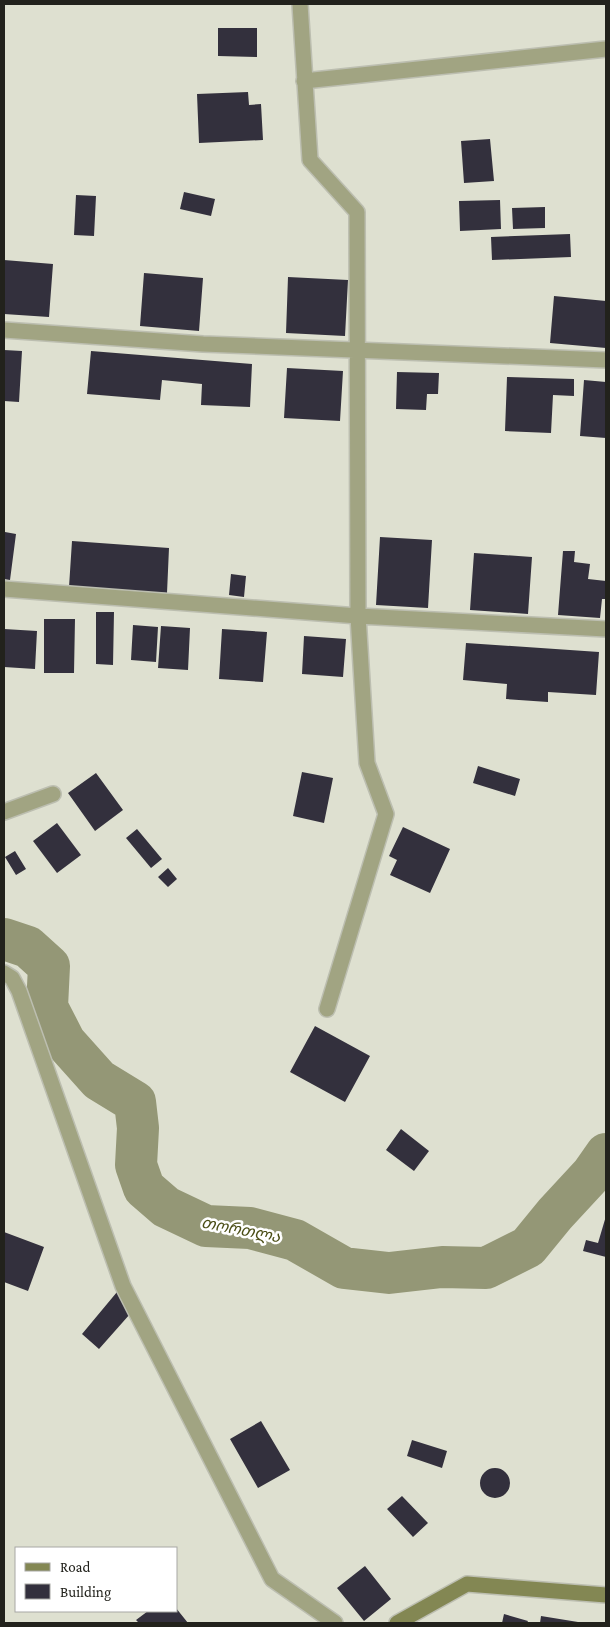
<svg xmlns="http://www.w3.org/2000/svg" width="610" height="1627" font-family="'Crimson Pro','Noto Sans Georgian',serif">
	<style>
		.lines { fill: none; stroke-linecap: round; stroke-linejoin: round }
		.river { stroke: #949776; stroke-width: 42 }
		.building { fill: #33303d }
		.minor-casing { stroke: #bcbeb0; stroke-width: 18 }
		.secondary-casing { stroke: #bcbeb0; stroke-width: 18 }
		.minor { stroke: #a1a482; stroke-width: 15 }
		.secondary { stroke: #838753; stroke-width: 15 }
		.labels { text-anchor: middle; stroke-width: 5; stroke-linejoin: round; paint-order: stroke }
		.water-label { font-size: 16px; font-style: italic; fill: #4b4e16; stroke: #fff }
	</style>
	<rect width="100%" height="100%" fill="#dee0d0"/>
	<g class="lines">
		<path class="river" d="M4 939 28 947 49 966 47 1007 65 1042 99 1080 135 1102 138 1128 136 1165 144 1188 166 1207 206 1226 250 1228 295 1240 344 1268 389 1273 442 1267 486 1268 528 1247 555 1214 592 1174 606 1154"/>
	</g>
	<path class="building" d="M218 28H257V57L218 56Z
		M248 92 249 105 261 104 263 140 199 143 197 94Z
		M490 139 494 181 464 183 461 141Z
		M184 192 215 199 211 216 180 209Z
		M76 195 96 196 94 236 74 235Z
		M500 200 501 229 460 231 459 201Z
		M545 207V228L513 229 512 208Z
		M570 234 571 257 492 260 491 237Z
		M4 260 53 264 49 317 4 314Z
		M144 273 203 278 199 331 140 326Z
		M288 277 348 280 345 336 286 333Z
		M554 296 606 301V348L550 343Z
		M4 350 22 351 19 402 4 401Z
		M91 351 252 364 250 407 201 405 202 384 162 380 160 400 87 394Z
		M287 368 343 371 340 421 284 418Z
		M397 372 439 373 438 394H427L426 410 396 409Z
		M507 377 574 379V396L553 395 551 433 505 431Z
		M584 380 606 382V438L580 436Z
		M5 532 16 534 10 580 4 579Z
		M380 537 432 540 428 608 376 605Z
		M72 541 169 548 167 593 69 587Z
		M563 551H575L574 562 590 564 588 579 606 581V599H602L600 618 558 615Z
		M474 553 532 557 528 614 470 610Z
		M231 574 246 576 244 597 229 595Z
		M96 612H114L113 665 96 664Z
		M44 619H75L74 673H44Z
		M133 625 158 627 156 662 131 660Z
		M161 626 190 628 188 670 158 668Z
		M4 629 37 631 35 669 4 667Z
		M222 629 267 632 263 682 219 679Z
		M304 636 346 639 343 677 302 674Z
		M466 643 599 652 596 695 548 692V702L506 699 507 684 463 680Z
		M478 766 520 779 515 796 473 783Z
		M302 772 333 778 324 823 293 816Z
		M96 773 123 810 95 831 68 793Z
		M57 823 81 855 57 873 33 841Z
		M403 827 450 849 430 893 390 875 397 860 389 856Z
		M137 829 162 859 151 868 126 838Z
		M15 851 26 869 16 875 5 857Z
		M168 868 177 879 168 887 158 877Z
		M315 1026 370 1056 345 1102 290 1072Z
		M401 1129 429 1151 414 1171 386 1150Z
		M606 1216V1257L583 1251 586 1240 598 1243Z
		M4 1232 44 1247 28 1291 4 1282Z
		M117 1292 130 1314 99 1349 82 1334Z
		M261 1421 290 1470 258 1488 230 1439Z
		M412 1440 447 1451 442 1468 407 1456Z
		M480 1483a15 15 0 1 1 30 0a15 15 0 1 1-30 0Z
		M402 1496 428 1523 413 1537 387 1509Z
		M365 1566 391 1599 364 1621 337 1588Z
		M176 1608 188 1623H139L136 1620 148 1611H176Z
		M504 1614 528 1621 527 1623H502Z
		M541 1616 578 1622V1623H540Z"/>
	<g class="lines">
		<defs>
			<path id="minor" d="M300 4 310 160 357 212 358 616 367 763 386 814 327 1009
				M304 81 606 49
				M4 330 203 344 606 360
				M4 589 358 616 606 629
				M4 812 53 794
				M4 973 12 978 19 991 123 1286 272 1579 335 1623"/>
			<path id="secondary" d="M397 1623 467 1584 606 1595"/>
		</defs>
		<use href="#minor" class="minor-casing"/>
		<use href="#secondary" class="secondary-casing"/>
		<use href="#minor" class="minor"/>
		<use href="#secondary" class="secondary"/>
	</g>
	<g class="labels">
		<g class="water-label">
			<text transform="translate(241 1229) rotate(11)" y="6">თორთლა</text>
		</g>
	</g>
	<rect width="610" height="1627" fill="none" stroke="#22221c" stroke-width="10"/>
	<rect x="15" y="1547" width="162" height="65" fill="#ffffff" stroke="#a7a7a4"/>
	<rect x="25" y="1563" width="25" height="8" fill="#838753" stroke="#a7a7a4"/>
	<text x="60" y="1572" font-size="15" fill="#22221c">Road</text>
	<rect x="25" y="1584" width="25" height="15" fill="#33303d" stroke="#a7a7a4"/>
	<text x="60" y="1597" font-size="15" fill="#22221c">Building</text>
</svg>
